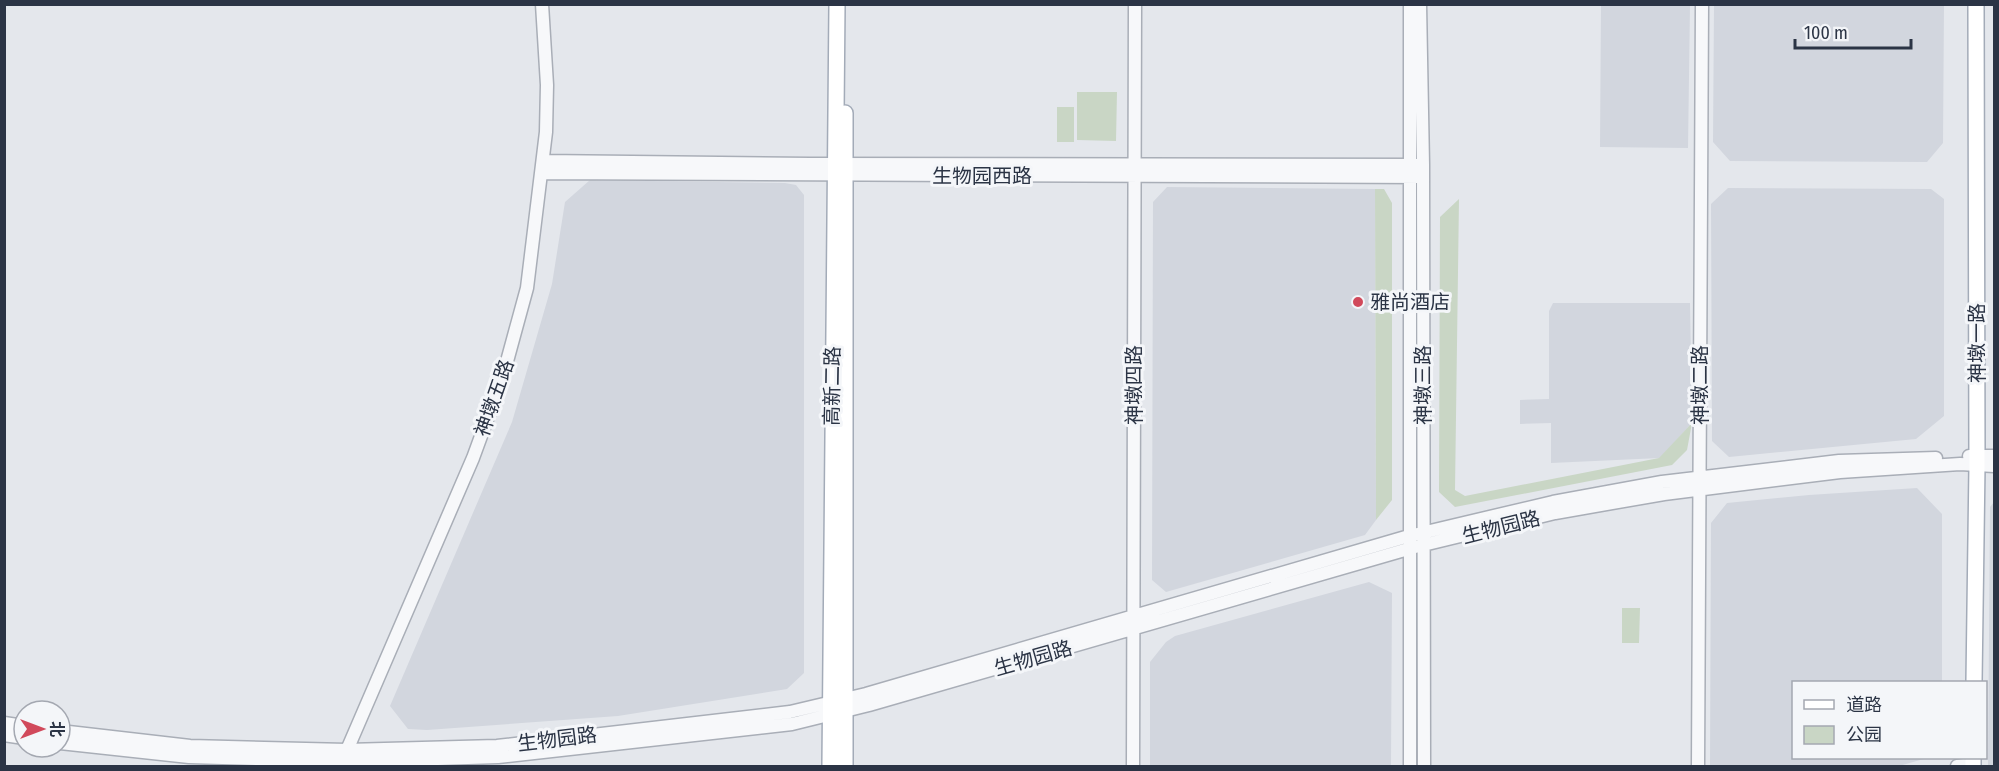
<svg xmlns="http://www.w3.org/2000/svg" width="1999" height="771" font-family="'Fira Sans Condensed','Noto Sans SC',sans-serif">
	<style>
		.built { fill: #d2d6de }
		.green { fill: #c9d6c5 }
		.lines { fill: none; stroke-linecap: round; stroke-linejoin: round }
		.minor-casing { stroke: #a9aeb7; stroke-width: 15 }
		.major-casing { stroke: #a3abb8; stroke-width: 18 }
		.minor { stroke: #f7f8fa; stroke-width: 12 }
		.major { stroke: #fff; stroke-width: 15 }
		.poi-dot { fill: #d1495b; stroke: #f4f6f9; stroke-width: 2 }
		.labels { text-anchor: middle; stroke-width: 6; stroke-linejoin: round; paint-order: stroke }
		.street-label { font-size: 20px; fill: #2b3445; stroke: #f4f6f9 }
		.poi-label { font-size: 20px; fill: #2b3445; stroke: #f4f6f9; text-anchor: start }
	</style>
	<rect width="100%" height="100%" fill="#e4e7ec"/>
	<path class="built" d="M1601 5H1690L1688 148 1600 147Z
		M1714 5H1944L1943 143 1927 162 1730 161 1713 142Z
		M590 180 785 183 796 185 804 195V673L787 689 618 716 427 730 408 729 390 706 512 422 552 284 565 202Z
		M1167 187 1375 189 1376 520 1365 535 1166 592 1152 580 1153 202Z
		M1728 188 1931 189 1944 199V416L1916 439 1729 457 1712 441 1711 204Z
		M1553 303H1690L1692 423 1660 458 1551 463V423L1520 424V400L1549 399V311Z
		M1917 488 1942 514V682H1794V758H1927L1899 766H1710L1711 523 1727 503 1809 495Z
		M1994 502V765L1988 766 1990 507Z
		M1369 582 1392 593 1391 766H1150V662L1166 642 1175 636Z"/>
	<path class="green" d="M1077 92H1117L1116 141 1077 140Z
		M1057 107H1074V142H1057Z
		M1375 189H1384L1392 203V500L1376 520Z
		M1459 199 1455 490 1465 496 1659 458 1692 423 1687 450 1672 465 1455 507 1439 492 1440 217Z
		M1622 608H1640L1639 643H1622Z"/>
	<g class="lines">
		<defs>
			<path id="minor" d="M1410 4V766
				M1420 4 1423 165 1424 766
				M543 161 810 164 1423 165
				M542 173 1423 177
				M1969 456H1994
				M4 723 24 726
				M60 731 190 746 347 750 497 746 790 712 866 694 1409 536 1553 502 1662 482 1839 461 1936 458
				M4 735 24 738
				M60 743 189 757 347 762 498 757 792 724 869 705 1415 547 1555 513 1664 494 1840 472 1960 464 1994 466
				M344 757 473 458 503 376 527 288 546 132 547 85 542 4
				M1133 766 1135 4
				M1698 766 1702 4
				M1957 766 1964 765"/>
			<path id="major" d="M1974 682 1977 465 1976 4
				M830 766 837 4
				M845 766V113
				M1973 766V758"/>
		</defs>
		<use href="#minor" class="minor-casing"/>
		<use href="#major" class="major-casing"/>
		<use href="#minor" class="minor"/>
		<use href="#major" class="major"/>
	</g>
	<circle class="poi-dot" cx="1358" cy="302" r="6"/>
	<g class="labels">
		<g class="street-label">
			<text x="982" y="183">生物园西路</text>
			<text transform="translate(1977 343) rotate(-90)" y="7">神墩一路</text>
			<text transform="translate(1134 385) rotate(-90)" y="7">神墩四路</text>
			<text transform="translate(1423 385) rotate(-90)" y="7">神墩三路</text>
			<text transform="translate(1700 385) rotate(-90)" y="7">神墩二路</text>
			<text transform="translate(832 386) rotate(-89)" y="7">高新二路</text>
			<text transform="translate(494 398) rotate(-71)" y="7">神墩五路</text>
			<text transform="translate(1501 527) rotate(-14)" y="7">生物园路</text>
			<text transform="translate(1033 658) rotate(-16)" y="7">生物园路</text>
			<text transform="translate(557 739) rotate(-7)" y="7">生物园路</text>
		</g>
		<g class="poi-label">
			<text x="1370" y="309">雅尚酒店</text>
		</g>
	</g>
	<rect width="1999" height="771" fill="none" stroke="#2b3445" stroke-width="12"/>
	<rect x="1792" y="681" width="195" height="78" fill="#f4f6f9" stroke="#a4a8b1" stroke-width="1.5"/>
	<rect x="1804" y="700" width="30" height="9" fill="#ffffff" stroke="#a4a8b1" stroke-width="1.5"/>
	<text x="1846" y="711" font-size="18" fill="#2b3445">道路</text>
	<rect x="1804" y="726" width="30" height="18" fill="#c9d6c5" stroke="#a4a8b1" stroke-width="1.5"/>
	<text x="1846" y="741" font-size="18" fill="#2b3445">公园</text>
	<g transform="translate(42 729) rotate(90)"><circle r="28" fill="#f4f6f9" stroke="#a4a8b1" stroke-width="1.5"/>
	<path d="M0-4.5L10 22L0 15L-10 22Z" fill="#d1495b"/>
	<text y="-9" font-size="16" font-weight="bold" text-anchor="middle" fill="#2b3445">北</text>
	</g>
	<path d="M1795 39v9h116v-9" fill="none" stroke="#2b3445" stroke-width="3"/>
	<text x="1804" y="39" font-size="18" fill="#2b3445" stroke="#f4f6f9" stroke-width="4.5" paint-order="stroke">100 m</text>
</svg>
